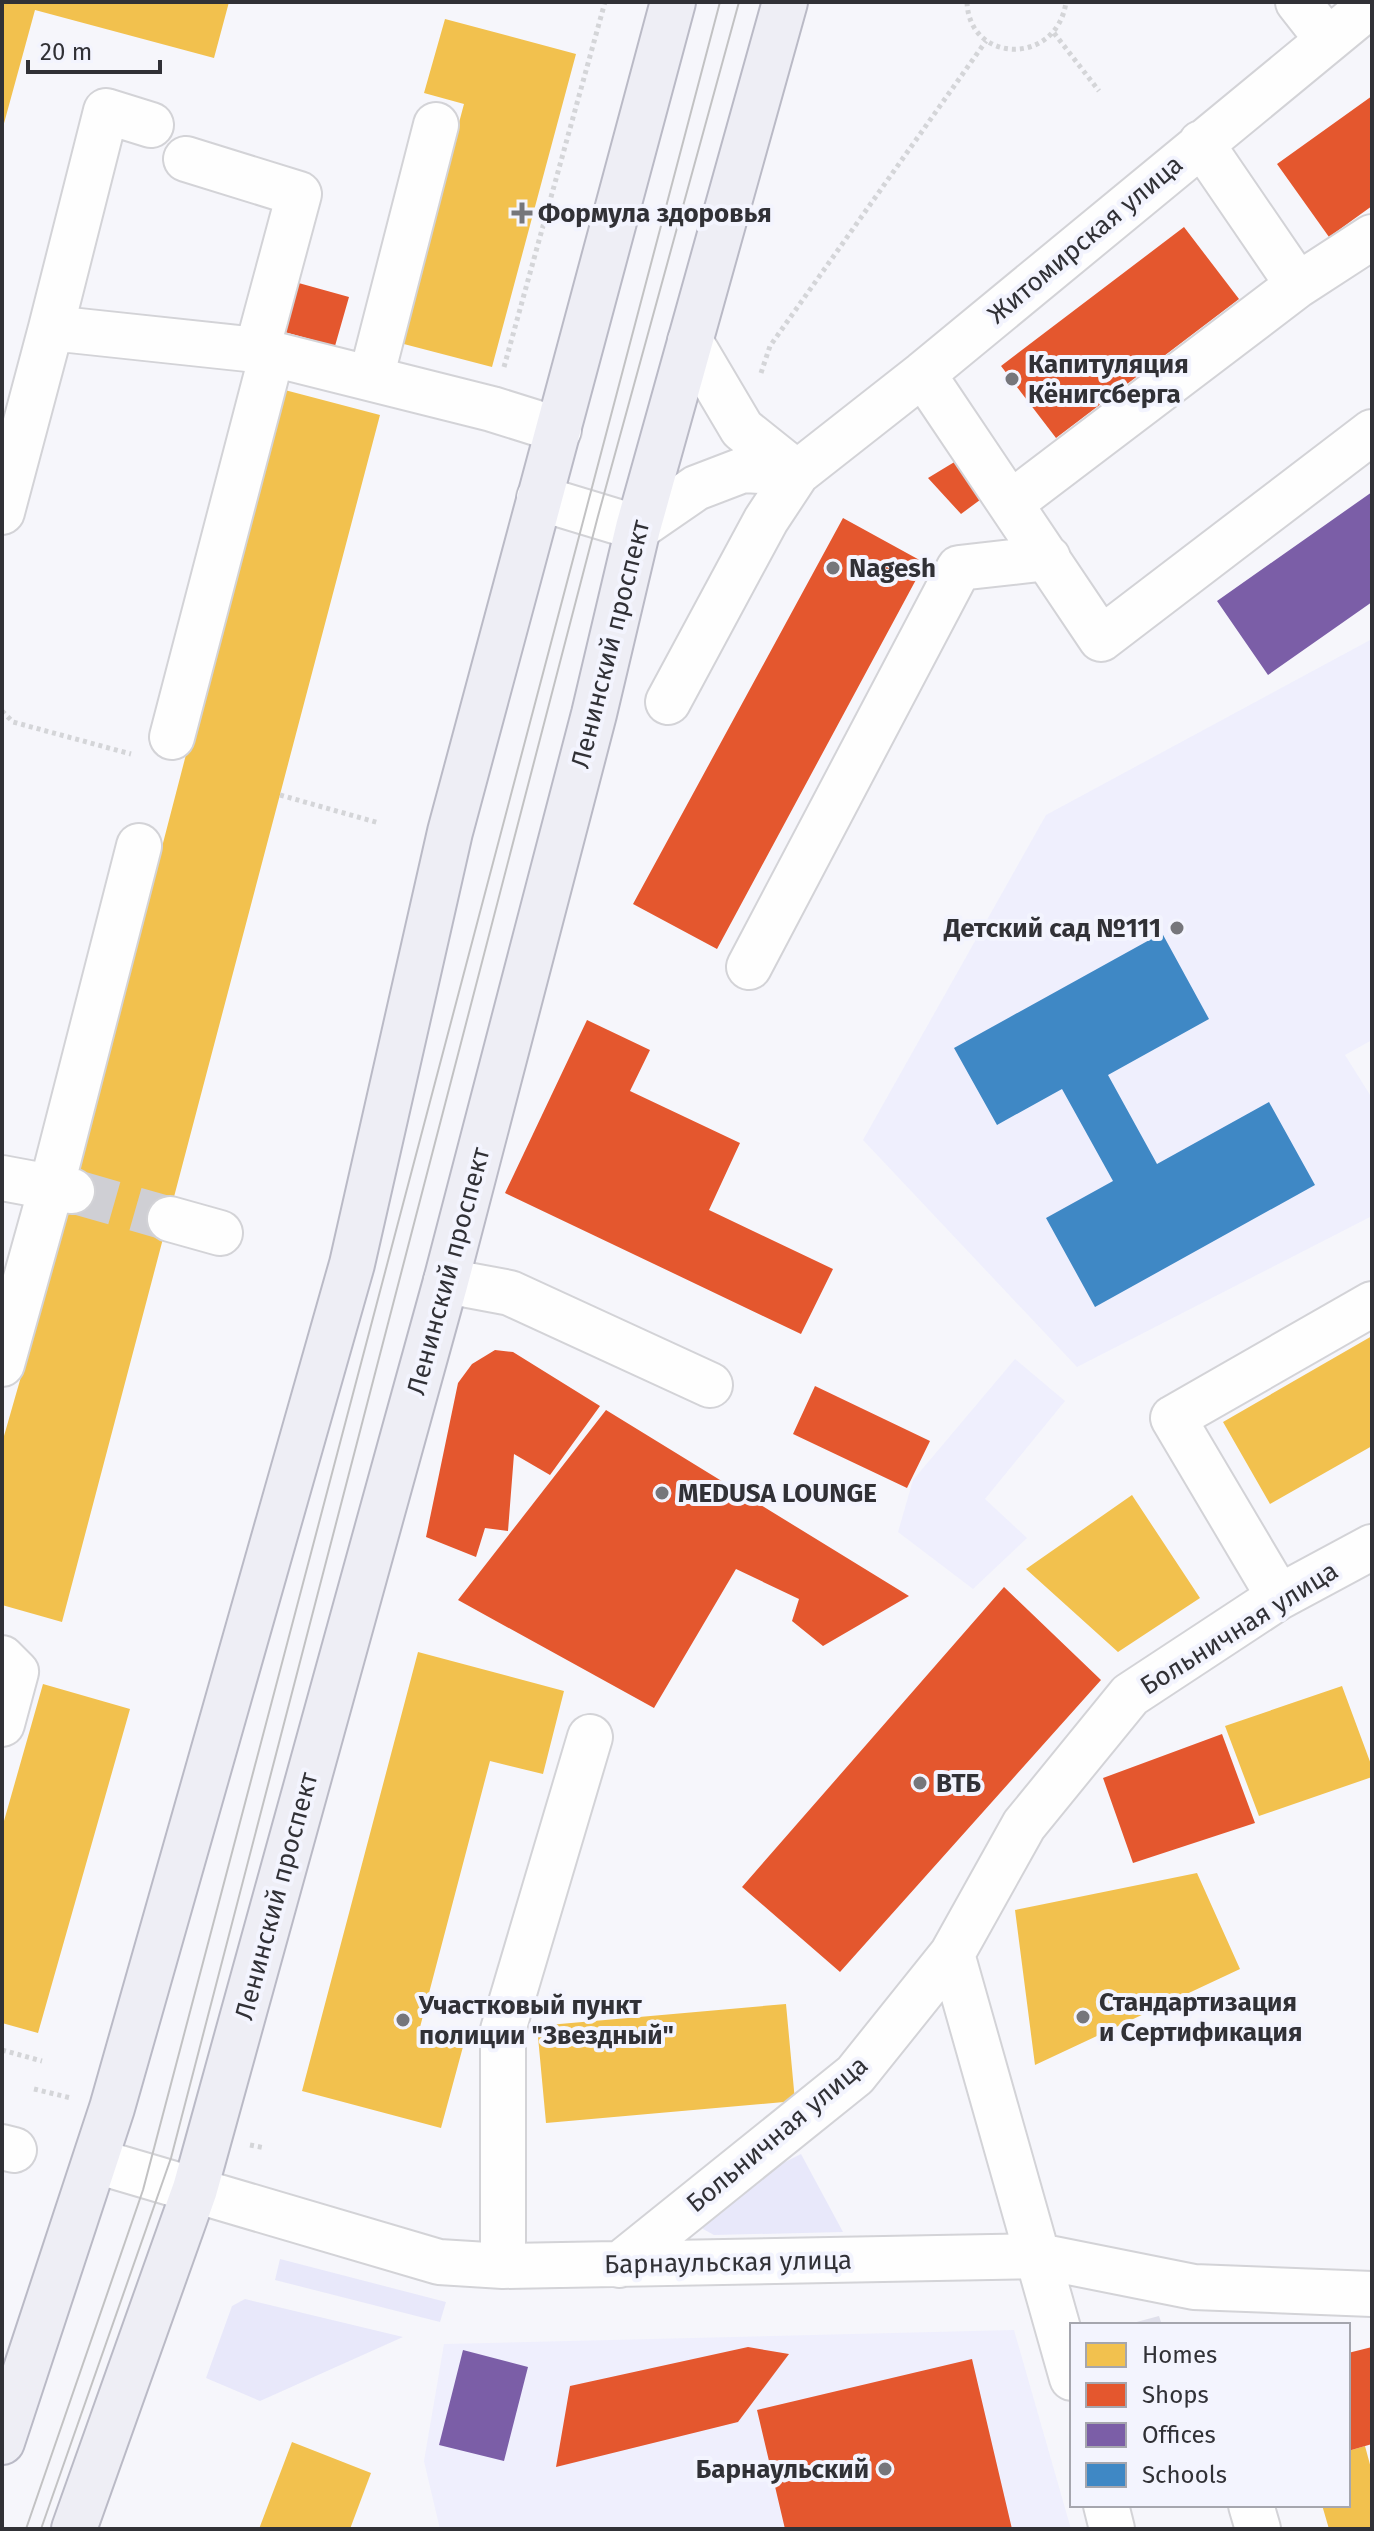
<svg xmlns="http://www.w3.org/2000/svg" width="1374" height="2531" font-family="'Fira Sans',sans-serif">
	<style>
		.built { fill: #efeffd }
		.green { fill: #e8e8fa }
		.homes { fill: #f2c14e }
		.shops { fill: #e4572e }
		.offices { fill: #7b5ea7 }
		.schools { fill: #3f88c5 }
		.building { fill: #e0e0eb }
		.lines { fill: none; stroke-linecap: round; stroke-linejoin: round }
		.minor-tunnel { stroke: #cfcfd4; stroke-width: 44; stroke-dasharray: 44 22; stroke-linecap: butt }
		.minor-casing { stroke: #d3d3d7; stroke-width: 48 }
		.major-casing { stroke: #babac6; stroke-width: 48 }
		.path { stroke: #d4d5d8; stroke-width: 5; stroke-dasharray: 4 4; stroke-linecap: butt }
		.minor { stroke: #fefefe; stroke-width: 44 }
		.major { stroke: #eeeef5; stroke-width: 44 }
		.tram { stroke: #c2c2c3; stroke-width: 2 }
		.poi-dot { fill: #76767b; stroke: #f3f4fe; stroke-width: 3 }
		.labels { text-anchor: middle; stroke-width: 8; stroke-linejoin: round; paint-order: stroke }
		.poi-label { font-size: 26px; font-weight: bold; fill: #313136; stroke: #f3f4fe; text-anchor: start }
		.street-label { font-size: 26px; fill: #313136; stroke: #f3f4fe }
	</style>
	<rect width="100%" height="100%" fill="#f6f6fb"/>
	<path class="built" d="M1372 639V1040L1345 1055 1372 1098V1216L1077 1367 863 1140 1046 815Z
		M1015 1359 1065 1401 985 1499 1027 1538 973 1589 898 1532 913 1480Z
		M1014 2330 1071 2529H440L424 2461 444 2344Z"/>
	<path class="green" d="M801 2154 843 2232 714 2235 703 2229 699 2220 705 2202Z
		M280 2259 446 2302 440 2322 275 2280Z
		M245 2299 403 2337 260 2401 206 2378 232 2306Z"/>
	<path class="homes" d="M2 2H229L214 58 35 10 3 127Z
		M445 19 576 54 492 367 400 343 464 104 424 93Z
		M281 389 380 415 62 1622 2 1605V1443L57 1251Z
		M1372 1336V1446L1270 1504 1223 1422Z
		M1132 1495 1200 1598 1118 1652 1026 1569Z
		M418 1652 564 1691 543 1774 490 1761 419 2031 464 2043 441 2128 302 2091Z
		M43 1684 130 1709 38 2033 2 2023V1828Z
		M1342 1686 1372 1767V1777L1259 1816 1225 1726Z
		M1197 1873 1240 1969 1035 2065 1015 1910Z
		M786 2004 795 2101 546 2123 537 2026Z
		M292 2442 371 2473 350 2529H259Z
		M1365 2446 1372 2472V2529H1329L1322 2505H1348V2451Z"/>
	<path class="shops" d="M1372 96V206L1329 237 1277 164Z
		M1184 227 1239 299 1056 438 1001 366Z
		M295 282 349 297 335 346 281 331Z
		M961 458 988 494 961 514 928 478Z
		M843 518 925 563 717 949 633 904Z
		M587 1020 650 1050 630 1091 740 1143 709 1210 833 1269 801 1334 505 1193Z
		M495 1350 513 1352 600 1406 550 1475 514 1454 508 1531 485 1528 476 1557 426 1537 458 1383 472 1364Z
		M815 1386 930 1441 907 1488 793 1434Z
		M606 1410 909 1596 823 1646 792 1621 799 1599 736 1569 654 1708 458 1600Z
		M1004 1587 1101 1680 840 1972 742 1887Z
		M1222 1734 1255 1823 1133 1863 1103 1778Z
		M748 2347 789 2354 738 2422 556 2467 570 2386Z
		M1372 2347V2444L1348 2451V2353Z
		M972 2359 1012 2529H785L757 2410Z"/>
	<path class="offices" d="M1372 492V602L1268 675 1217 601Z
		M463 2350 528 2367 504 2461 439 2445Z"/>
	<path class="schools" d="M1162 933 1209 1019 1108 1075 1157 1164 1269 1102 1315 1185 1095 1307 1046 1218 1113 1181 1062 1089 997 1125 954 1048Z"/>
	<path class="building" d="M1159 2316 1162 2325H1129V2324Z"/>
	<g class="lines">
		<path class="minor-tunnel" d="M72 1191 170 1219"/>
		<defs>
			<path id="minor" d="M1298 2 1327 39
				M186 159 299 194 257 350
				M1298 285 1372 237
				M51 328 106 111 151 125
				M690 341 742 429 797 473
				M923 374 1101 639 1372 432
				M371 378 436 125
				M539 498 638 528 696 488 743 470 797 473
				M1011 503 1298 285 1201 143
				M2 512 51 328 257 350 492 409 559 430
				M668 702 766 520 797 473 923 374 1372 4
				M172 737 272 354
				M749 967 959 568 1048 558
				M2 1178 72 1191
				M170 1219 220 1233
				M446 1281 510 1293 710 1385
				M2 1364 52 1185 139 846
				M1279 1597 1173 1418 1372 1304
				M2 1658 16 1672 2 1724
				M952 1954 1072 2378
				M2 2147 14 2150
				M96 2161 439 2262 503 2266 1039 2256 1194 2287 1372 2294
				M619 2265 855 2075 952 1954 1024 1825 1130 1695 1279 1597 1372 1547
				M503 2266V2030L590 1737
				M1106 2505 1112 2529
				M1251 2505 1258 2529"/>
			<path id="major" d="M2 2442 112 2108 352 1264 450 832 673 2
				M74 2529 195 2189 446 1281 594 714 638 528 785 2"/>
		</defs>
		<use href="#minor" class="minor-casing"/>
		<use href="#major" class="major-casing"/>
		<path class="path" d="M967 2C969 64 1057 66 1066 2
			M1054 33 1099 91
			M504 367 605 2
			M761 373 770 346 986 41
			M2 711 13 722 131 754
			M280 795 379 823
			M2 2050 42 2061
			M34 2089 71 2098
			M250 2145 265 2148"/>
		<use href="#minor" class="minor"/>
		<use href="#major" class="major"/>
		<path class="tram" d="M26 2529 143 2190 720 2
			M41 2529 171 2158 598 516 739 2"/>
	</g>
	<g class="poi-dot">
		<path d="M518 201h8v8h8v8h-8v8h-8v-8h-8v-8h8z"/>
		<circle cx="1012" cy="379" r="8"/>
		<circle cx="833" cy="568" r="8"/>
		<circle cx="1177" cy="928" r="8"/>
		<circle cx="662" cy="1493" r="8"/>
		<circle cx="920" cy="1783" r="8"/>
		<circle cx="1083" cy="2017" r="8"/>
		<circle cx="403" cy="2020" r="8"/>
		<circle cx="885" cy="2469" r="8"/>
	</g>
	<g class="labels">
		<g class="poi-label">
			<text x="538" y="222">Формула здоровья</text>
			<text x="1028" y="373">Капитуляция<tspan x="1028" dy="30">Кёнигсберга</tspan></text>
			<text x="849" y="577">Nagesh</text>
			<text x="1161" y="937" text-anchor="end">Детский сад №111</text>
			<text x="678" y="1502">MEDUSA LOUNGE</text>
			<text x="936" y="1792">ВТБ</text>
			<text x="1099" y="2011">Стандартизация<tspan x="1099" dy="30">и Сертификация</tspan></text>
			<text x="419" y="2014">Участковый пункт<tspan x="419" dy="30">полиции "Звездный"</tspan></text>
			<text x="869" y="2478" text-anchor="end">Барнаульский</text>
		</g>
		<g class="street-label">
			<text transform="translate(1085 239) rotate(-40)" y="9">Житомирская улица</text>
			<text transform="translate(610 644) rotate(-76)" y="9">Ленинский проспект</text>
			<text transform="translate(448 1271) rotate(-75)" y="9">Ленинский проспект</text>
			<text transform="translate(1239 1628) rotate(-32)" y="9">Больничная улица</text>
			<text transform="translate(276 1896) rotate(-75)" y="9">Ленинский проспект</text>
			<text transform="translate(777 2134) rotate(-40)" y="9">Больничная улица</text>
			<text transform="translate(728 2262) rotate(-1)" y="9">Барнаульская улица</text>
		</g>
	</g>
	<rect width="1374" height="2531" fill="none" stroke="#313136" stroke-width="8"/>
	<rect x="1070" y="2323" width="280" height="184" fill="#f3f4fe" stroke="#a5a6ae" stroke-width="2"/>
	<rect x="1086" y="2343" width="40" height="24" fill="#f2c14e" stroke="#a5a6ae" stroke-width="2"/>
	<text x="1142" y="2363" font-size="24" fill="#313136">Homes</text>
	<rect x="1086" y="2383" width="40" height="24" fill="#e4572e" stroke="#a5a6ae" stroke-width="2"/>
	<text x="1142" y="2403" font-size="24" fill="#313136">Shops</text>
	<rect x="1086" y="2423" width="40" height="24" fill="#7b5ea7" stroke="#a5a6ae" stroke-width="2"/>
	<text x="1142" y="2443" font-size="24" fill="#313136">Offices</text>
	<rect x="1086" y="2463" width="40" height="24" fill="#3f88c5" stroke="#a5a6ae" stroke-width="2"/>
	<text x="1142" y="2483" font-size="24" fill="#313136">Schools</text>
	<path d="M28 60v12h132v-12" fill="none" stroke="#313136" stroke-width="4"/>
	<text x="40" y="60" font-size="24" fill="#313136" stroke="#f3f4fe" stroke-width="6" paint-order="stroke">20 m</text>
</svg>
